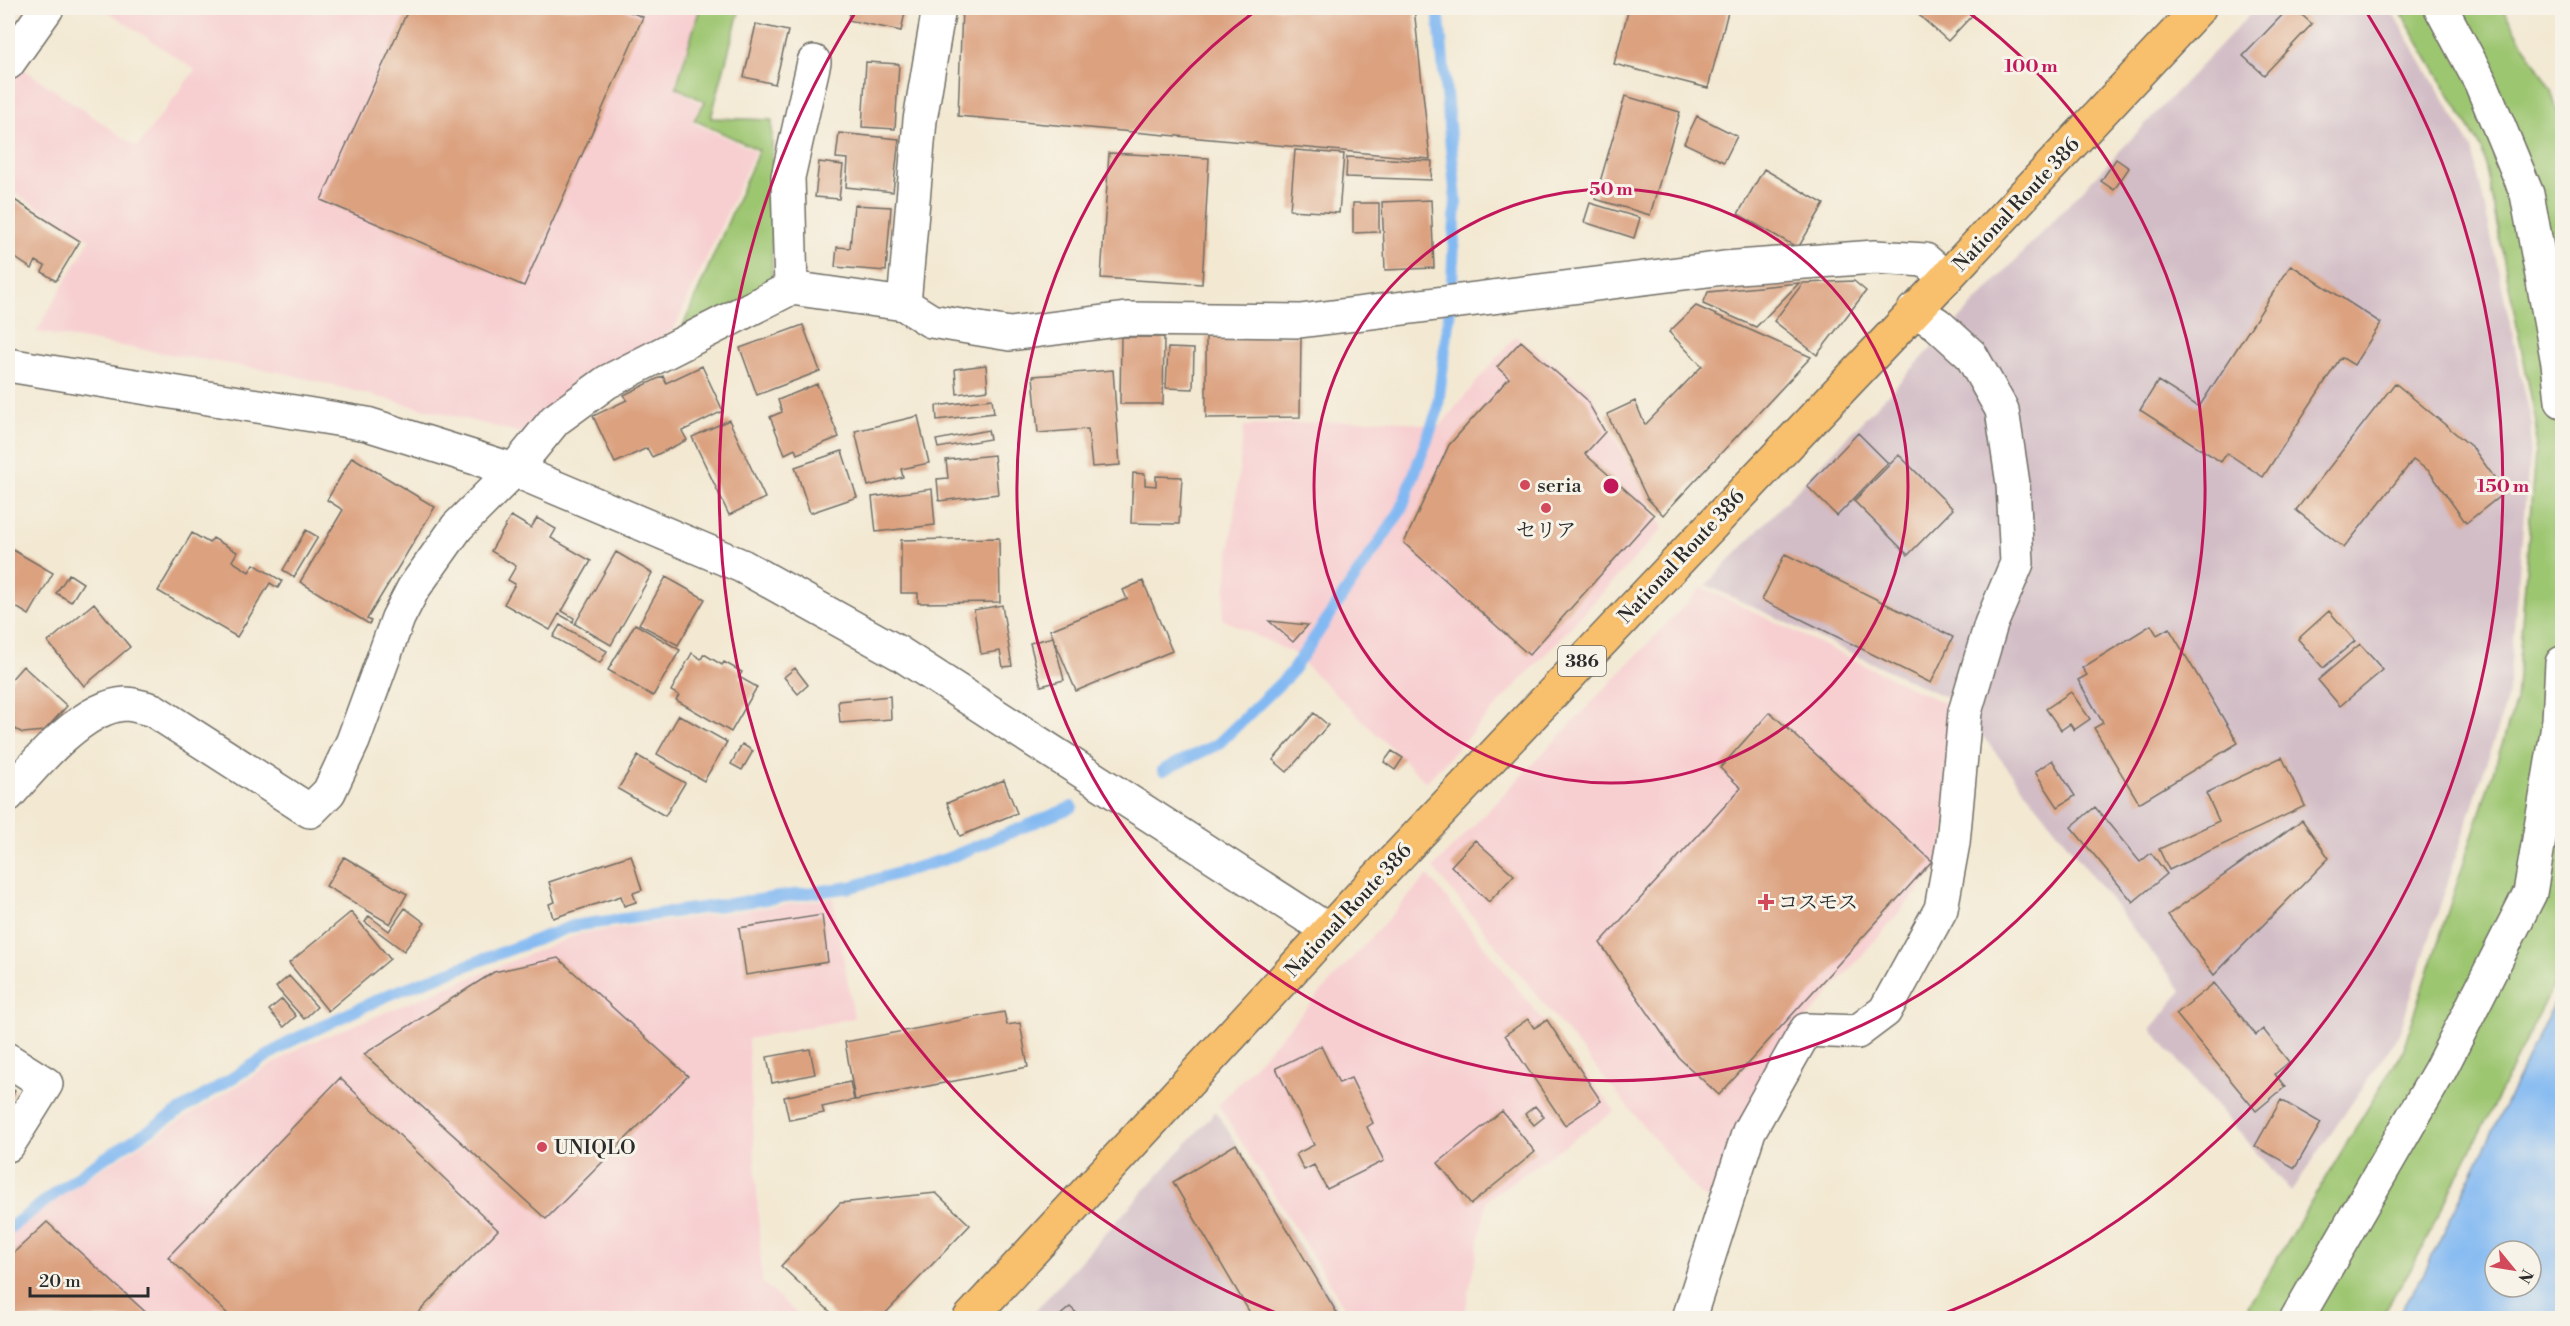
<svg xmlns="http://www.w3.org/2000/svg" width="2570" height="1326" font-family="'Libre Bodoni','Noto Serif JP',serif">
	<style>
		.built { fill: #f7cfd1 }
		.industrial { fill: #d2bdc6 }
		.green { fill: #9dc671; stroke: #64784e; stroke-width: 1.5 }
		.water { fill: #83b9f2; stroke: #57728e; stroke-width: 1.5; fill-rule: evenodd }
		.lines { fill: none; stroke-linecap: round; stroke-linejoin: round }
		.stream { stroke: #83b9f2; stroke-width: 12 }
		.building { fill: #dca280 }
		.minor-casing { stroke: #716e66; stroke-width: 36 }
		.highway-casing { stroke: #716e66; stroke-width: 36 }
		.minor { stroke: #fff; stroke-width: 33 }
		.highway { stroke: #f8bf6c; stroke-width: 33 }
		.ring { fill: none; stroke: #c2185b; stroke-width: 3 }
		.poi-dot { fill: #d1495b; stroke: #f7f3e8; stroke-width: 2 }
		.labels { text-anchor: middle; stroke-width: 6; stroke-linejoin: round; paint-order: stroke }
		.shield { fill: #f7f3e8; stroke: #686764; stroke-width: 1.5 }
		.shield-label { font-size: 18px; font-weight: bold; fill: #2b2b2b }
		.street-label { font-size: 20px; fill: #2b2b2b; stroke: #f7f3e8 }
		.poi-label { font-size: 20px; fill: #2b2b2b; stroke: #f7f3e8; text-anchor: start }
		.centre { fill: #c2185b; stroke: #f7f3e8; stroke-width: 3 }
		.ring-label { font-size: 18px; text-anchor: middle; font-weight: bold; fill: #c2185b; stroke: #f7f3e8; stroke-width: 6; stroke-linejoin: round; paint-order: stroke }
	</style>
	<rect width="100%" height="100%" fill="#f7f3e8"/>
	<filter id="ink" filterUnits="userSpaceOnUse"><feTurbulence type="fractalNoise" baseFrequency=".0167" numOctaves="2"/><feDisplacementMap in="SourceGraphic" scale="12" xChannelSelector="R" yChannelSelector="G"/><feConvolveMatrix kernelMatrix="1 2 1 2 8 2 1 2 1" color-interpolation-filters="sRGB"/></filter>
	<filter id="wash" filterUnits="userSpaceOnUse"><feTurbulence type="fractalNoise" baseFrequency=".008" numOctaves="4" result="noise"/><feDisplacementMap in="SourceGraphic" scale="24" xChannelSelector="R" yChannelSelector="G"/><feGaussianBlur stdDeviation="1.35" result="paint"/><feColorMatrix in="noise" values="0 0 0 0 0 0 0 0 0 0 0 0 0 0 0 0 0 1.4 0 .05"/><feComposite in="paint" operator="in"/></filter>
	<g filter="url(#wash)">
		<rect width="100%" height="100%" fill="#f3e9d3"/>
		<path class="built" d="M103 8H700L674 87 701 104 691 122 755 151 674 330 562 394 528 435 284 373 36 332 90 239 8 189V86L21 67 137 147 195 70Z
			M1515 336 1589 389 1663 528 1426 782 1293 653 1222 619 1244 426 1389 419 1439 427Z
			M1702 587 1954 708 1943 862 1806 1020 1718 1205 1699 1194 1433 868Z
			M1428 875 1615 1111 1487 1199 1464 1318H1351L1218 1105Z
			M833 898 854 1018 748 1039 762 1282 802 1318H8V1236L90 1176 300 1047 579 934Z"/>
		<path class="industrial" d="M2256 8H2390L2472 148 2532 425 2508 696 2398 1036 2291 1192 2151 1029 2182 991 1956 702 1706 585Z
			M1216 1111 1344 1318H1029Z"/>
		<path class="green" d="M700 8H740L711 118 772 120V288L683 326 759 150 694 120 705 102 676 87Z
			M2398 8H2502L2551 90 2562 128V968L2413 1266 2380 1318H2241L2403 1050 2516 701 2537 427 2482 149Z"/>
		<path class="water" d="M2562 987V1318H2396L2423 1275ZM2495 1251H2531V1287H2495Z"/>
		<g class="lines">
			<path class="stream" d="M1163 770 1218 744 1290 674 1401 510 1437 412 1451 300 1456 200 1438 8
				M8 1229 92 1166 291 1041 390 994 573 926 851 887 946 859 1072 807"/>
		</g>
		<g id="blocks">
			<path class="building" d="M409 8H620L643 17 524 286 321 200Z
				M851 8H906L901 31 848 20Z
				M962 8H1414L1430 159 958 116Z
				M1629 8H1729L1708 88 1614 64Z
				M1911 8H1979L1948 41Z
				M2289 8H2294L2312 24 2264 75 2243 56Z
				M756 24 788 31 775 84 744 77Z
				M866 62 899 64 895 129 862 127Z
				M1625 96 1680 112 1650 215 1595 199Z
				M1697 116 1737 136 1724 162 1684 143Z
				M839 133 899 139 893 192 846 187 848 159 836 158Z
				M1295 150 1344 154 1339 213 1290 210Z
				M1109 153 1209 158 1202 284 1101 278Z
				M1347 157 1432 161 1431 180 1346 177Z
				M2116 159 2129 168 2114 190 2101 181Z
				M819 162 843 165 839 199 815 197Z
				M1764 169 1824 204 1798 248 1738 214Z
				M8 196 80 241 56 281 42 272 45 266 36 261 32 269 8 253Z
				M1431 200 1434 268 1385 270 1382 202Z
				M1353 203H1379V232L1353 233Z
				M1590 203 1640 218 1634 238 1584 222Z
				M854 205 891 207 886 271 835 267 837 247 850 248Z
				M2291 265 2381 323 2354 365 2341 357 2263 477 2227 453 2221 462 2140 410 2158 381 2199 407Z
				M1854 281 1866 291 1817 355 1774 321 1803 283Z
				M1799 283 1756 327 1703 304 1708 292Z
				M1696 306 1811 357 1663 515 1647 498 1607 414 1635 401 1645 425 1702 366 1669 332Z
				M803 325 820 371 757 395 740 348Z
				M1206 336H1301L1300 417 1206 418Z
				M1121 337H1164L1163 404H1120Z
				M1521 341 1586 399 1605 432 1585 454 1654 515 1529 655 1404 543 1449 445 1509 378 1497 367Z
				M1168 348 1194 349 1193 389 1166 388Z
				M986 365 988 390 957 394 955 369Z
				M702 366 723 411 682 431 687 440 652 457 647 448 615 463 593 416 627 400 624 395 663 376 666 383Z
				M1113 370 1120 465 1092 467 1088 429 1038 433 1033 376Z
				M2395 383 2473 448 2505 492 2466 523 2429 471 2413 460 2344 548 2296 510Z
				M817 384 839 437 797 454 795 449 785 454 770 417 782 412 778 400Z
				M992 399 994 413 937 420 936 406Z
				M918 416 929 463 901 469 903 477 868 486 855 431Z
				M729 420 765 498 729 515 692 437Z
				M988 430 990 439 938 448 936 440Z
				M1858 433 1888 463 1837 516 1807 486Z
				M842 451 857 497 810 513 795 467Z
				M994 455 998 494 939 501 937 479 948 478 946 460Z
				M1899 455 1953 509 1908 555 1854 501Z
				M352 457 435 507 367 619 371 621 369 624 300 582 343 510 327 500Z
				M1133 473 1145 474V485L1156 486V476L1182 477 1179 524 1131 523Z
				M932 489 935 525 876 532 872 497Z
				M511 516 531 528 537 518 556 529 551 538 591 561 562 611 574 618 573 622 559 614 550 630 504 604 515 584 508 580 516 566 491 551Z
				M306 530 318 537 294 577 283 570Z
				M192 533 209 543 213 538 237 552 232 561 249 572 254 564 282 581 278 588 270 583 237 637 158 591Z
				M999 538 1000 602 918 603V593H901V540Z
				M8 547 53 573 29 615 8 602Z
				M616 552 652 573 611 645 575 624Z
				M1785 554 1953 637 1931 683 1762 600Z
				M69 574 83 583 71 602 56 593Z
				M666 577 705 599 678 645 639 624Z
				M1143 581 1172 651 1076 691 1050 630 1127 599 1123 590Z
				M94 603 130 647 84 686 48 642Z
				M1002 605 1012 666 1003 667 1000 651 981 654 974 610Z
				M2329 611 2355 641 2323 668 2298 639Z
				M1269 621 1308 625 1293 642Z
				M635 624 680 650 653 696 608 670Z
				M560 625 607 651 600 663 553 637Z
				M2151 625 2157 635 2169 628 2238 743 2139 803 2094 728 2103 723 2078 680 2087 675 2082 668Z
				M1053 637 1064 680 1041 686 1030 643Z
				M2360 644 2383 670 2340 706 2318 680Z
				M692 653 701 659 704 654 722 665 724 662 742 672 739 677 757 687 731 732 676 700 679 695 671 691Z
				M23 666 67 706 44 731 23 733 8 726V683Z
				M795 668 808 685 798 694 784 677Z
				M2071 692 2090 719 2074 730 2070 724 2061 730 2046 709Z
				M890 696 891 719 840 723 838 701Z
				M1770 712 1932 861 1719 1095 1679 1058 1600 943 1741 788 1720 768Z
				M1314 713 1328 725 1287 772 1273 760Z
				M679 715 727 742 704 781 657 754Z
				M742 744 753 751 742 770 731 764Z
				M1392 751 1403 758 1395 770 1384 762Z
				M638 756 685 783 665 816 618 789Z
				M2282 757 2305 806 2169 870 2159 849 2219 821 2206 793Z
				M2052 760 2075 796 2058 807 2035 772Z
				M1004 780 1017 813 960 836 947 803Z
				M2095 807 2140 862 2151 853 2167 874 2133 902 2071 827Z
				M2302 820 2329 858 2214 975 2168 915Z
				M1475 840 1514 875 1489 902 1451 866Z
				M631 855 642 890 633 893 636 902 624 906 621 896 553 918 549 904 555 902 549 882Z
				M344 857 407 894 390 924 326 886Z
				M405 908 425 923 404 951 365 922 369 916 389 931Z
				M351 912 390 959 328 1011 289 963Z
				M822 915 828 962 746 975 739 928Z
				M558 958 688 1076 546 1219 364 1054 494 972Z
				M289 976 317 1007 304 1019 276 987Z
				M2214 983 2256 1035 2263 1029 2289 1062 2275 1074 2285 1087 2256 1111 2176 1014Z
				M282 999 296 1016 284 1027 269 1010Z
				M1004 1012 1007 1025 1020 1023 1028 1067 855 1100 845 1042Z
				M1528 1019 1534 1028 1547 1020 1601 1101 1565 1125 1505 1035Z
				M1321 1046 1339 1083 1351 1078 1373 1123 1367 1127 1384 1161 1327 1189 1314 1165 1304 1170 1296 1154 1314 1145 1276 1068Z
				M810 1049 815 1074 772 1083 767 1057Z
				M340 1078 498 1230 413 1318H232L168 1257Z
				M850 1082 854 1100 822 1107 824 1113 789 1120 784 1097Z
				M8 1087 15 1091 8 1103Z
				M2281 1100 2321 1123 2295 1168 2255 1146Z
				M1535 1106 1544 1117 1534 1125 1525 1114Z
				M1502 1111 1535 1152 1471 1204 1438 1163Z
				M1236 1144 1340 1318H1253L1173 1182Z
				M936 1193 970 1225 881 1318H837L781 1266 840 1203Z
				M47 1222 152 1318H8V1258Z
				M1070 1307 1082 1318H1057Z"/>
		</g>
	</g>
	<g filter="url(#ink)">
		<use href="#blocks" fill-opacity="0" stroke="#716e66" stroke-width="1.5"/>
		<g class="lines">
			<defs>
				<path id="minor" d="M2441 8 2481 83 2527 194 2558 363 2562 401
					M8 63 47 8
					M791 288 788 177 814 62
					M904 304 920 120 939 8
					M8 365 367 424 514 470 742 566 899 653 1328 930
					M8 795C34 765 83 706 125 704 134 704 144 708 153 710L310 811 329 792 353 741 398 618 413 589 457 527 514 470 555 420 607 382 791 288 904 304 931 321 1010 334 1126 319 1300 321 1724 268 1875 257 1925 260 1946 278
					M8 1060 46 1084 8 1145
					M1689 1318 1749 1131 1806 1030 1857 1032 1885 1011 1941 909 1953 843 1965 712 1991 624 2017 563 2013 484 2002 410 1971 355 1937 324 1914 310
					M2297 1318 2440 1070 2530 893 2559 720 2562 663"/>
				<path id="highway" d="M970 1318 1364 892 1946 278 2199 8"/>
			</defs>
			<use href="#minor" class="minor-casing"/>
			<use href="#highway" class="highway-casing"/>
			<use href="#minor" class="minor"/>
			<use href="#highway" class="highway"/>
		</g>
	</g>
	<g class="ring">
		<circle cx="1611" cy="486" r="297"/>
		<path d="M1964 9A594 594 0 1 1 1258 9"/>
		<path d="M1284 1316A892 892 0 0 1 855 13M2367 13A892 892 0 0 1 1938 1316"/>
	</g>
	<g class="poi-dot">
		<circle cx="1525" cy="485" r="6"/>
		<circle cx="1546" cy="508" r="6"/>
		<path d="M1763 893h6v6h6v6h-6v6h-6v-6h-6v-6h6z"/>
		<circle cx="542" cy="1147" r="6"/>
	</g>
	<g class="labels">
		<rect class="shield" x="1558" y="646" width="48" height="30" rx="4.5"/>
		<g class="shield-label">
			<text x="1582" y="667">386</text>
		</g>
		<g class="street-label">
			<text transform="translate(2016 204) rotate(-47)" y="7">National Route 386</text>
			<text transform="translate(1681 556) rotate(-47)" y="7">National Route 386</text>
			<text transform="translate(1348 910) rotate(-47)" y="7">National Route 386</text>
		</g>
		<g class="poi-label">
			<text x="1537" y="492">seria</text>
			<text x="1546" y="537" text-anchor="middle">セリア</text>
			<text x="1778" y="909">コスモス</text>
			<text x="554" y="1154">UNIQLO</text>
		</g>
	</g>
	<circle cx="1611" cy="486" r="9" class="centre"/>
	<g class="ring-label">
		<text x="2031" y="72">100 m</text>
		<text x="1611" y="195">50 m</text>
		<text x="2503" y="492">150 m</text>
	</g>
	<rect width="2570" height="1326" fill="none" stroke="#f7f3e8" stroke-width="30"/>
	<g transform="translate(2513 1269) rotate(120)"><circle r="28" fill="#f7f3e8" stroke="#a5a39c" stroke-width="1.5"/>
	<path d="M0-4.5L10 22L0 15L-10 22Z" fill="#d1495b"/>
	<text y="-9" font-size="16" font-weight="bold" text-anchor="middle" fill="#2b2b2b">N</text>
	</g>
	<path d="M30 1287v9h118v-9" fill="none" stroke="#2b2b2b" stroke-width="3"/>
	<text x="39" y="1287" font-size="18" fill="#2b2b2b" stroke="#f7f3e8" stroke-width="4.5" paint-order="stroke">20 m</text>
</svg>
